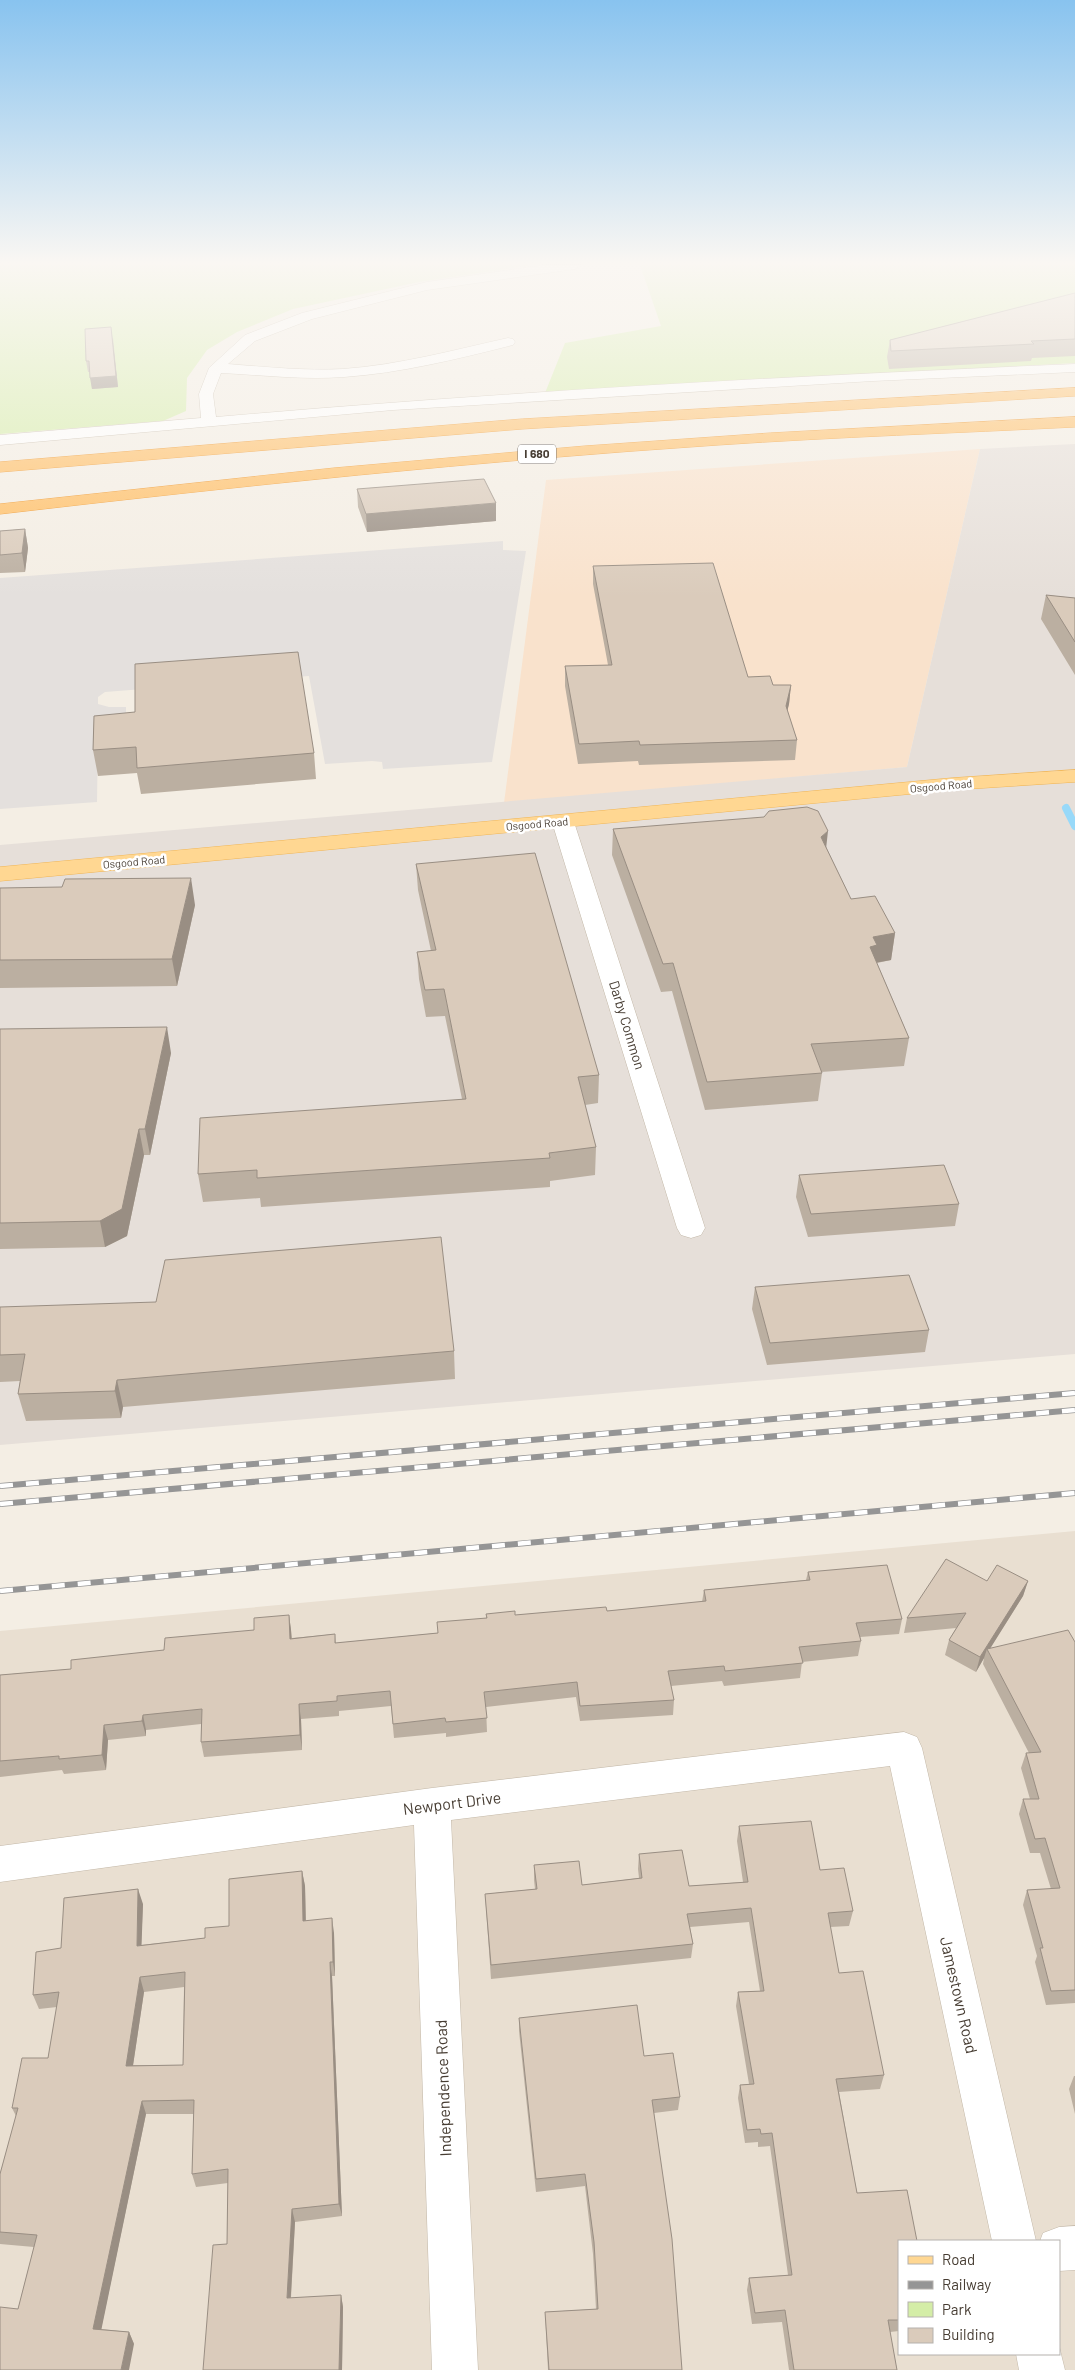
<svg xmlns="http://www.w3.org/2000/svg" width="1075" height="2370" font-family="Barlow,sans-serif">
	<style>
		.residential { fill: #e9dfd1; fill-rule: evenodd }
		.commercial { fill: #f9e2cc }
		.industrial { fill: #e6dfd9 }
		.green { fill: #d4eda7 }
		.parking { fill: #e4e0dd }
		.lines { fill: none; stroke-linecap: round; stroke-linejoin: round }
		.stream { stroke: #98d9f9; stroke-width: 8 }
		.minor-casing { stroke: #c3b8a8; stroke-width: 1 }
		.major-casing { stroke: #f1b554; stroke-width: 1 }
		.highway-casing { stroke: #ef9322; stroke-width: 1 }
		.minor { fill: #fff; fill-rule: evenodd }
		.major { fill: #ffd792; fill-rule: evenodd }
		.highway { fill: #ffbe64; fill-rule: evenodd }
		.rail-casing { stroke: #959595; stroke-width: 6 }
		.rail { stroke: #fff; stroke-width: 4.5; stroke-dasharray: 13; stroke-linecap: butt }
		.wall { fill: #bbafa1; fill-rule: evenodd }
		.shaded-wall { fill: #998e83 }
		.building { fill: #dacbbb; stroke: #998e83; fill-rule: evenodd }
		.labels { text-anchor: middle; stroke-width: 5; stroke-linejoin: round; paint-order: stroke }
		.far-street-label { font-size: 11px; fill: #473d33; stroke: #fff }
		.shield { fill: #fff; stroke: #7e7770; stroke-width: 1 }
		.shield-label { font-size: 12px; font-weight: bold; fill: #473d33 }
		.street-label { font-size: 14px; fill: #473d33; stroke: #fff }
		.near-street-label { font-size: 16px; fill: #473d33; stroke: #fff }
	</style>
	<rect width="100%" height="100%" fill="#f4eee4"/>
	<path class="residential" d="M1075 1531V2370H0V1631ZM899 2241H1059V2354H899Z"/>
	<path class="commercial" d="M980 449 907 767 504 803 546 480Z"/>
	<path class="industrial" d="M1075 444V1354L0 1445V845L907 767 980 449Z"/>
	<path class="green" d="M0 265H533L419 282 293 309 237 332 207 350 187 378 186 411 163 421 0 434Z
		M640 265H1075V363L545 393 565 343 661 326Z"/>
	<path class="parking" d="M503 541V550L526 551 492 762 383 769 382 762 372 761 325 764 309 676 105 692 98 697V704L109 707H126V732L98 735 97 802 0 809V578Z"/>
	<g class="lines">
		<path class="stream" d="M1066 808 1075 826"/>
		<defs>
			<path id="minor" d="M545 265H581L575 269 427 290 312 319 255 341 228 364C266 367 305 371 343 369 399 365 454 350 508 338L513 339 515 342 513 345C457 359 401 373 344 377 303 380 262 375 221 373L213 394 216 417C502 392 788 376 1075 364V372L873 381 393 410 0 445V435L201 418 199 394 209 368 245 335 302 313 427 282Z
				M563 816 571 817 574 822 705 1228 701 1235 691 1238 681 1235 677 1228 552 822 555 817Z
				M904 1732 917 1737 922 1748 1036 2241H992L890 1766 451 1820 478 2370H432L414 1825 0 1882V1846L432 1788Z
				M1075 2226V2270L1059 2271V2241H1040L1043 2233 1059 2227Z
				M1059 2346 1065 2370H1019L1016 2354H1059Z"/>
			<path id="major" d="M1075 770V782L952 790 0 881V867L952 778Z"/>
			<path id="highway" d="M1075 388V396L522 429 0 472V462L522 419Z
				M1075 417V427C956 433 837 437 718 445 478 461 239 486 0 514V504L334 468 585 446 770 433Z"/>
		</defs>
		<use href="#minor" class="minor-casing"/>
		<use href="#major" class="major-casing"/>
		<use href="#highway" class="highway-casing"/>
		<use href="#minor" class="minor"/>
		<use href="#major" class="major"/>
		<use href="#highway" class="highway"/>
		<defs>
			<path id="rail" d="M0 1486 1075 1393
				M0 1504 1075 1410
				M0 1591 1075 1493"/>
		</defs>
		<use href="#rail" class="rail-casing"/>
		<use href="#rail" class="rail"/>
	</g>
	<path class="wall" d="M1075 293V356L1032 358 1031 361 889 369 887 357 890 340Z
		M113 338 118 387 92 389 90 372H88L86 361Z
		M357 489 496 521 367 532 358 507Z
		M25 529 28 548 25 572 0 573V531Z
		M593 566 748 677 773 685H791L789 704 787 711 797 740 795 760 639 765 638 761 578 764 565 686V666L608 665 593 584Z
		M1046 595 1075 598V675L1041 619Z
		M94 716 314 753 316 779 141 794 137 773 98 776 93 750Z
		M613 829 826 847 851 899 895 933 891 960 877 963 909 1038 904 1066 821 1072 822 1073 818 1101 705 1110 672 991 661 992 612 855Z
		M416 864 599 1075 598 1103 585 1105 596 1147 595 1175 550 1181V1187L261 1207 260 1198 203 1202 198 1174 462 1099 445 1016 426 1017 419 979 417 952 431 951 418 890Z
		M0 888 195 905 177 986 0 988Z
		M0 1029 171 1053 150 1155H144L127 1236 105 1247 0 1249Z
		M799 1175 959 1204 955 1226 808 1237 796 1197Z
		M755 1287 929 1330 925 1352 767 1365 752 1309Z
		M0 1307 454 1351 455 1379 123 1407 121 1418 26 1421 18 1394 20 1381 0 1382Z
		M808 1572 902 1619 899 1634 860 1637 861 1641 858 1656 802 1662 800 1678 724 1686 722 1681 671 1686 674 1700 673 1715 580 1721 576 1697 486 1707 487 1732 446 1737V1733L394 1738 391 1706 339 1711V1716L301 1719 302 1750 204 1757 201 1742V1724L146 1730V1736L108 1740 106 1770 64 1774 62 1770 0 1777V1675L71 1669 164 1650 254 1630 289 1615 291 1630 292 1638 335 1634 336 1643 437 1633 486 1618V1614L515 1615 607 1611 702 1602 704 1590 806 1580Z
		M987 1581H1028L1023 1596 990 1648 1075 1642V2003L1046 2005 1035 1962 1037 1956 1023 1905 1027 1890 1051 1889 1040 1853H1030L1019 1814 1023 1799H1030L1021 1768 1026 1753H1029L983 1664 984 1658 976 1672 945 1655 949 1640 956 1628 904 1633 907 1618Z
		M739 1826 820 1870 853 1911 849 1926 830 1927 839 1973 884 2075 880 2089 839 2092 857 2193 899 2241V2331L890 2332 897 2370H789L782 2322 752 2324 747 2290 749 2278 788 2275 770 2146 758 2147V2142L745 2143 738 2098 740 2085 749 2084 736 2006 738 1992 760 1991 749 1922 690 1927 693 1944 691 1958 491 1979 485 1894 535 1889 534 1880V1865L582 1885 639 1878 638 1869 639 1854 689 1886 743 1882 737 1841Z
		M302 1871 305 1886 306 1921 334 1933 335 1976H332L342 2216 295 2222 291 2298 341 2295 343 2307 342 2370 227 2244 228 2183 196 2187 192 2174 194 2114H146L101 2329 129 2332 134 2344 18 2309 34 2247 0 2244V2174L16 2116 12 2108 48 2058 57 2007 39 2009 33 1995 61 1948 143 1904 141 1945 205 1938 229 1926ZM184 1987 183 2065H133L144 1992Z
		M519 2018 644 2056 680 2097 678 2110 654 2113 682 2370H548L545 2312 596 2309 593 2254 585 2186 536 2192 519 2031Z
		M1074 2076H1075V2114L1069 2089Z"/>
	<path class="shaded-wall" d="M111 327 118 387 92 389 90 378Z
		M496 503V521L367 532 366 514Z
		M25 529 28 548 25 572 22 553Z
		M791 685 789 704 784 725 786 706Z
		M828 831 825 858 821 837Z
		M191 878 195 905 177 986 172 959Z
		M895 933 891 960 874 963 870 947 873 937Z
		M167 1027 171 1053 150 1155 145 1129Z
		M139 1129 144 1155 127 1236 105 1247 100 1221Z
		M117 1380 123 1407 121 1418 115 1391Z
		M1028 1581 1023 1596 988 1652 987 1649 984 1658 976 1672 980 1657Z
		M289 1615 291 1630 292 1654 290 1639Z
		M299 1704 301 1719 302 1750 300 1735Z
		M143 1715 146 1730V1736L142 1721Z
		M104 1725 108 1740 106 1770 102 1755Z
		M302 1871 305 1886 306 1936 303 1921Z
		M138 1889 143 1904 141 1960 137 1946Z
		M332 1918 334 1933 335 1976 333 1962Z
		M330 1962 332 1976 342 2216 339 2204Z
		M140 1977 144 1992 131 2079 126 2066Z
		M142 2101 146 2114 99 2341 93 2329Z
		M292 2209 295 2222 290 2310 287 2298Z
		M341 2295 343 2307 342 2370H339Z
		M129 2332 134 2344 129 2370H121Z"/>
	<path class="building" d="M1075 293V339L1031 341 1034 344 891 351 890 340Z
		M111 327 116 376 90 378 89 361H86L85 329Z
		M484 479 496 503 366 514 357 489Z
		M25 529 22 553 0 555V531Z
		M713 563 748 677 770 676 773 685H791L786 706 797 740 640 745 639 741 579 744 565 666 612 665 593 566Z
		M1046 595 1075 598V642Z
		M298 652 314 753 137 768 136 747 93 750 94 716 135 712V664Z
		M807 807 818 811 828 831 821 837 851 899 875 896 895 933 873 937 877 945 870 947 909 1038 811 1044 822 1073 707 1082 673 963 663 964 613 829 764 817 769 811Z
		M535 853 599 1075 578 1077 596 1147 549 1153 550 1158 257 1178V1170L198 1174 200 1118 466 1099 444 989 425 990 417 952 436 950 416 864Z
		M191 878 172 959 0 960V888L62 887 65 879Z
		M167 1027 145 1129H139L122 1209 100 1221 0 1223V1029Z
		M944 1165 959 1204 811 1214 799 1175Z
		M441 1237 454 1351 117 1380 115 1391 18 1394 25 1354 0 1355V1307L156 1302 165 1260Z
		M909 1275 929 1330 770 1343 755 1287Z
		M946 1559 987 1581 997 1565 1028 1581 980 1657 949 1640 966 1613 907 1618Z
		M887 1565 902 1619 856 1623 861 1641 799 1647 803 1663 725 1671 724 1666 668 1671 674 1700 580 1706 577 1682 484 1692 487 1718 446 1722 445 1718 393 1724 390 1691 337 1696V1701L299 1704 300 1735 201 1742 202 1709 143 1715 142 1721 104 1725 102 1755 59 1759V1756L0 1761V1675L71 1669V1660L164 1650 165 1638 254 1630V1618L289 1615 290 1639 335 1634V1643L438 1633 437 1622 487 1618 486 1614 515 1611V1615L606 1607 607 1611 706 1601 704 1590 810 1580 808 1572Z
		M1068 1630 1075 1642V1990L1051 1991 1040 1948H1043L1027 1890 1060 1888 1045 1838 1035 1839 1023 1799H1039L1026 1753 1041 1752 987 1649Z
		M811 1821 820 1870 844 1868 853 1911 828 1913 839 1973 863 1971 884 2075 836 2079 857 2193 907 2190 917 2241H899V2320H888L897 2370H794L785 2310 755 2313 749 2278 792 2275 772 2133 761 2134 760 2129 747 2130 740 2085 754 2084 738 1992 764 1991 751 1908 687 1914 693 1944 491 1965 485 1894 537 1889 534 1865 579 1861 582 1885 642 1878 639 1854 682 1850 689 1886 748 1882 739 1826Z
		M302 1871 303 1921 332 1918 333 1962H330L339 2204 292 2209 287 2298 341 2295 339 2370H203L213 2245 227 2244 228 2169 192 2174 194 2100 142 2101 93 2329 129 2332 121 2370H0V2307L18 2309 37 2235 0 2232V2174L18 2108H12L22 2058H48L59 1992 33 1995 36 1952 61 1948 64 1898 138 1889 137 1946 205 1938V1928L229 1926V1879ZM185 1972 183 2065 126 2066 140 1977Z
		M637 2005 644 2056 673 2053 680 2097 652 2100 672 2239 682 2370H549L545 2312 598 2309 594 2242 585 2174 536 2179 519 2018Z"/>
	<linearGradient id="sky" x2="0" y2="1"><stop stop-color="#88c3ef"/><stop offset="0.44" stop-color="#faf7f3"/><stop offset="1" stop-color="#faf7f3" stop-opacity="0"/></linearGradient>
	<rect width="1075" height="597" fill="url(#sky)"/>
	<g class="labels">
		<g class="far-street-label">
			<text transform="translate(941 786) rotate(-5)" y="4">Osgood Road</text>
			<text transform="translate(537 824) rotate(-5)" y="4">Osgood Road</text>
			<text transform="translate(134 862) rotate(-5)" y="4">Osgood Road</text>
		</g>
		<rect class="shield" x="518" y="444.5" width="38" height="19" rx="4"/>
		<g class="shield-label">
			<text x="537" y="458">I 680</text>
		</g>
		<g class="street-label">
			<text transform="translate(627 1025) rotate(73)" y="5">Darby Common</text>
		</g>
		<g class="near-street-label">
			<text transform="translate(452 1803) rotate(-7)" y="6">Newport Drive</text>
			<text transform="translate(959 1995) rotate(77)" y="6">Jamestown Road</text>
			<text transform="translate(443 2088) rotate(-92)" y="6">Independence Road</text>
		</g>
	</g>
	<rect x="898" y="2240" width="162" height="115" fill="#ffffff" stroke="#b5b1ad"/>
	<rect x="908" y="2256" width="25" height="8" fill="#ffd792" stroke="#b5b1ad"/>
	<text x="942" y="2265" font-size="15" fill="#473d33">Road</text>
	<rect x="908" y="2281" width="25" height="8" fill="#959595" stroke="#b5b1ad"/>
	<text x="942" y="2290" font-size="15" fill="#473d33">Railway</text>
	<rect x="908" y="2302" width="25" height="15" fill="#d4eda7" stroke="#b5b1ad"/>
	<text x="942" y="2315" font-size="15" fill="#473d33">Park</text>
	<rect x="908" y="2328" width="25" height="15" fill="#dacbbb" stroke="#b5b1ad"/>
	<text x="942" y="2340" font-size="15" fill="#473d33">Building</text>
</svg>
